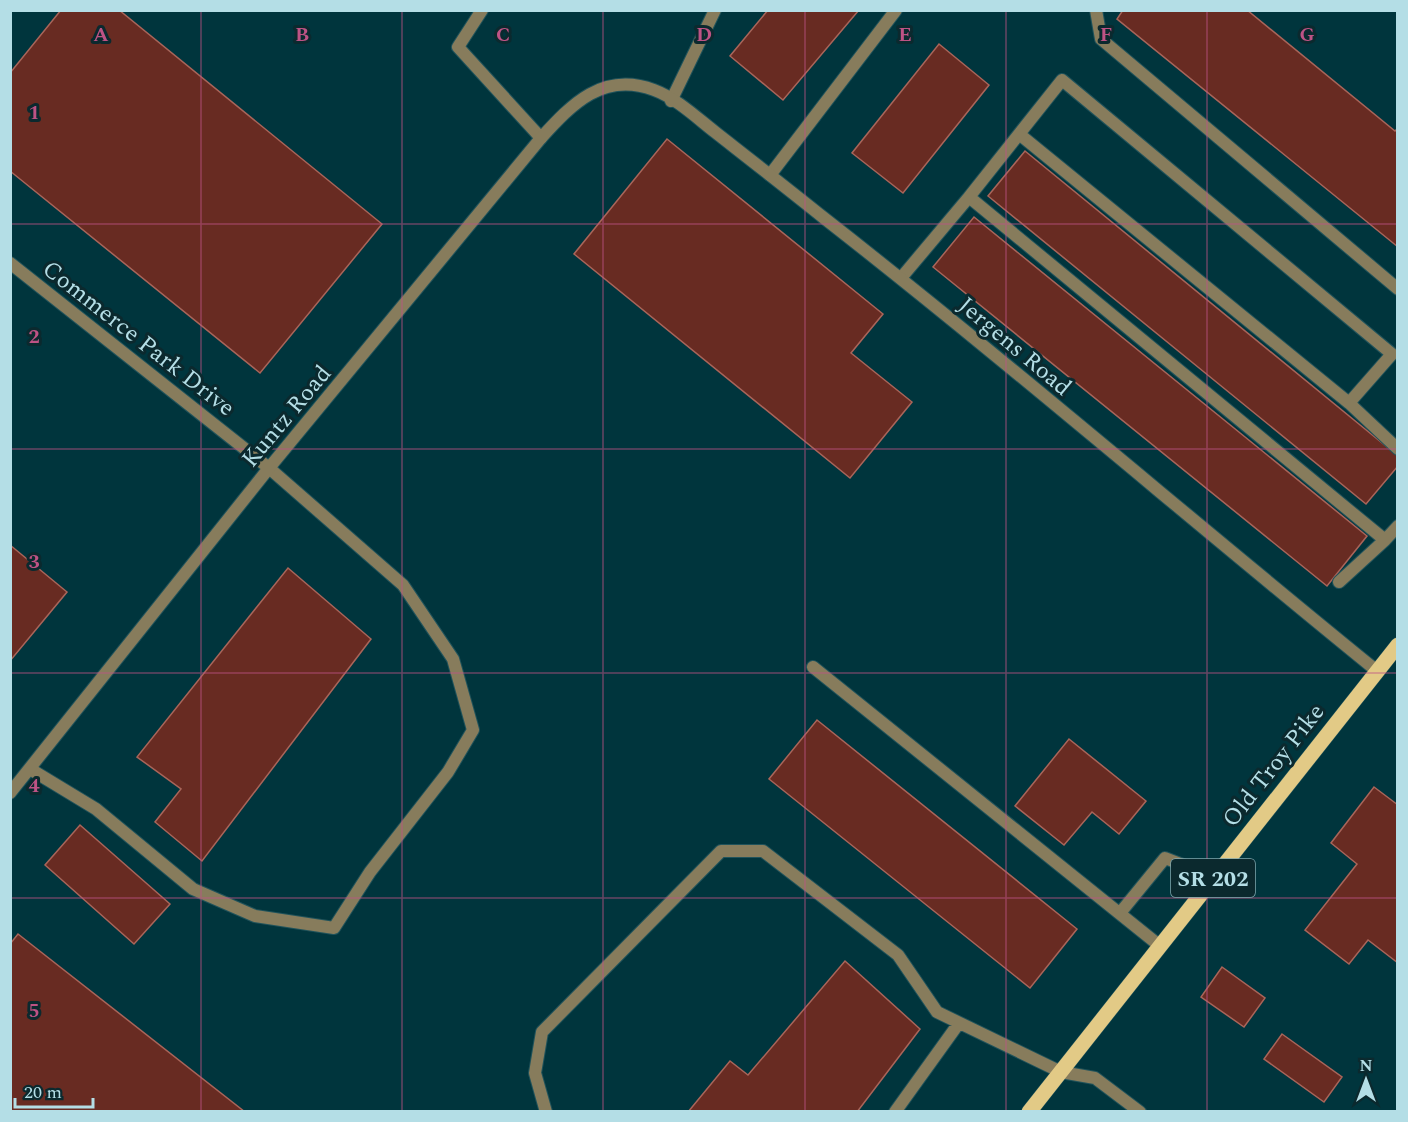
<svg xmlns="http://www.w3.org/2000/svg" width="1408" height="1122" font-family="Spectral,serif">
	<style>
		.building { fill: #682b22; stroke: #a9655a; stroke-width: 1.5 }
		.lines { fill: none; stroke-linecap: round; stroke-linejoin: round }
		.service-casing { stroke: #20535b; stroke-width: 14 }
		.minor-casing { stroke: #20535b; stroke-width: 14 }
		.primary-casing { stroke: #20535b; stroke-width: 16 }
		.service { stroke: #877c5c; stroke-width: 12 }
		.minor { stroke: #877c5c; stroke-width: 12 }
		.primary { stroke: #e2ca86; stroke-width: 15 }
		.grid { fill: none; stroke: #be5385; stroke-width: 1.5; stroke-opacity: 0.55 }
		.labels { text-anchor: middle; stroke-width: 6; stroke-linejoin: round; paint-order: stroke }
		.shield { fill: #0b292e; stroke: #81a8af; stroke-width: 1.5 }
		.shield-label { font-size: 22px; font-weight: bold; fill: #b4dee6 }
		.street-label { font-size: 24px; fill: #b4dee6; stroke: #0b292e }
		.grid-label { font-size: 20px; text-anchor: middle; font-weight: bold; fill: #be5385; stroke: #0b292e; stroke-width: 6; stroke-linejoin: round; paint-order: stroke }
	</style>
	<rect width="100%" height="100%" fill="#00353d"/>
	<path class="building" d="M61 10H119L382 224 260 373 10 171V73Z
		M768 10H859L783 100 730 56Z
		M1123 10H1247L1395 131 1398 128V247L1117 19Z
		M939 44 989 85 903 193 852 153Z
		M667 139 883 314 851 353 912 402 850 478 574 254Z
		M1025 151 1398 456V466L1366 504 988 196Z
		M974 217 1367 536 1327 586 933 267Z
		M10 545 67 592 10 661Z
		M288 568 371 639 202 861 155 822 181 789 137 757Z
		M817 720 1077 929 1030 988 769 779Z
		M1069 739 1146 801 1119 834 1092 812 1064 845 1015 806Z
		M1374 787 1398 805V963L1368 940 1349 964 1305 930 1357 864 1331 843Z
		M80 825 170 904 134 944 45 865Z
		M18 934 245 1112H10V944Z
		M845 961 920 1029 857 1112H688L730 1061 748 1075Z
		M1222 967 1265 998 1244 1027 1201 997Z
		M1282 1034 1342 1077 1324 1102 1264 1059Z"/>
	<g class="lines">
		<defs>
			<path id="service" d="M482 10 458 47 541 138
				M1096 10 1101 39 1398 289
				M671 101 715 10
				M1019 134 1349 403 1392 354 1062 80 969 197 1385 540 1398 526
				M770 175 896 10
				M901 278 969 197
				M1349 403 1398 449
				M1339 582 1385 540
				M813 667 1160 946
				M30 769 96 809 193 889 255 916 334 928 370 872 448 772 473 730 453 659 403 585 269 468
				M1120 913 1165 858 1214 877
				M546 1112 535 1073 542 1032 721 851H763L898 955 937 1012 1061 1072 1095 1078 1140 1112
				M895 1112 959 1023"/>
			<path id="minor" d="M10 263 269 468
				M10 793 269 468 541 138C572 104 603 71 654 90 676 98 697 118 715 132 752 161 788 189 824 218 1012 365 1192 521 1377 671"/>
			<path id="primary" d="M1029 1112 1398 645"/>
		</defs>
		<use href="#service" class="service-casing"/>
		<use href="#minor" class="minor-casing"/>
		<use href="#primary" class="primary-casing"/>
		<use href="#service" class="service"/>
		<use href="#minor" class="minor"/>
		<use href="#primary" class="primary"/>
	</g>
	<path class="grid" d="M201 10V1112M402 10V1112M603 10V1112M805 10V1112M1006 10V1112M1207 10V1112M10 224H1398M10 449H1398M10 673H1398M10 898H1398"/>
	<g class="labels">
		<rect class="shield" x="1171" y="859" width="84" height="38" rx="4.5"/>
		<g class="shield-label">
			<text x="1213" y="886">SR 202</text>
		</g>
		<g class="street-label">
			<text transform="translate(139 338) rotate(38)" y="8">Commerce Park Drive</text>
			<text transform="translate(1015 346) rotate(40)" y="8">Jergens Road</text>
			<text transform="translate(286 416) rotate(-50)" y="8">Kuntz Road</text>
			<text transform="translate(1273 765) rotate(-52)" y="8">Old Troy Pike</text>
		</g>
	</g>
	<g class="grid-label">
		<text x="101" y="41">A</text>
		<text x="302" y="41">B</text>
		<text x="503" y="41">C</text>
		<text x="704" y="41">D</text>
		<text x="905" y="41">E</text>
		<text x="1106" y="41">F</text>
		<text x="1307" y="41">G</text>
		<text x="34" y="119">1</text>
		<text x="34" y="343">2</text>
		<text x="34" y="568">3</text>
		<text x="34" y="792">4</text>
		<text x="34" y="1017">5</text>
	</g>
	<rect width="1408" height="1122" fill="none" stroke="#b4dee6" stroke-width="24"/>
	<g transform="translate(1366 1080)" stroke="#0b292e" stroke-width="4.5" paint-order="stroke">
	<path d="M0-4.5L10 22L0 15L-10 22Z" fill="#b4dee6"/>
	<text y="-9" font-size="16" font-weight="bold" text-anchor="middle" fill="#b4dee6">N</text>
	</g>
	<path d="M15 1098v9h78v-9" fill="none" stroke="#b4dee6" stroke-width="3"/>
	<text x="24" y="1098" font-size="18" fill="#b4dee6" stroke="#0b292e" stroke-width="4.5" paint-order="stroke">20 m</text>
</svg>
